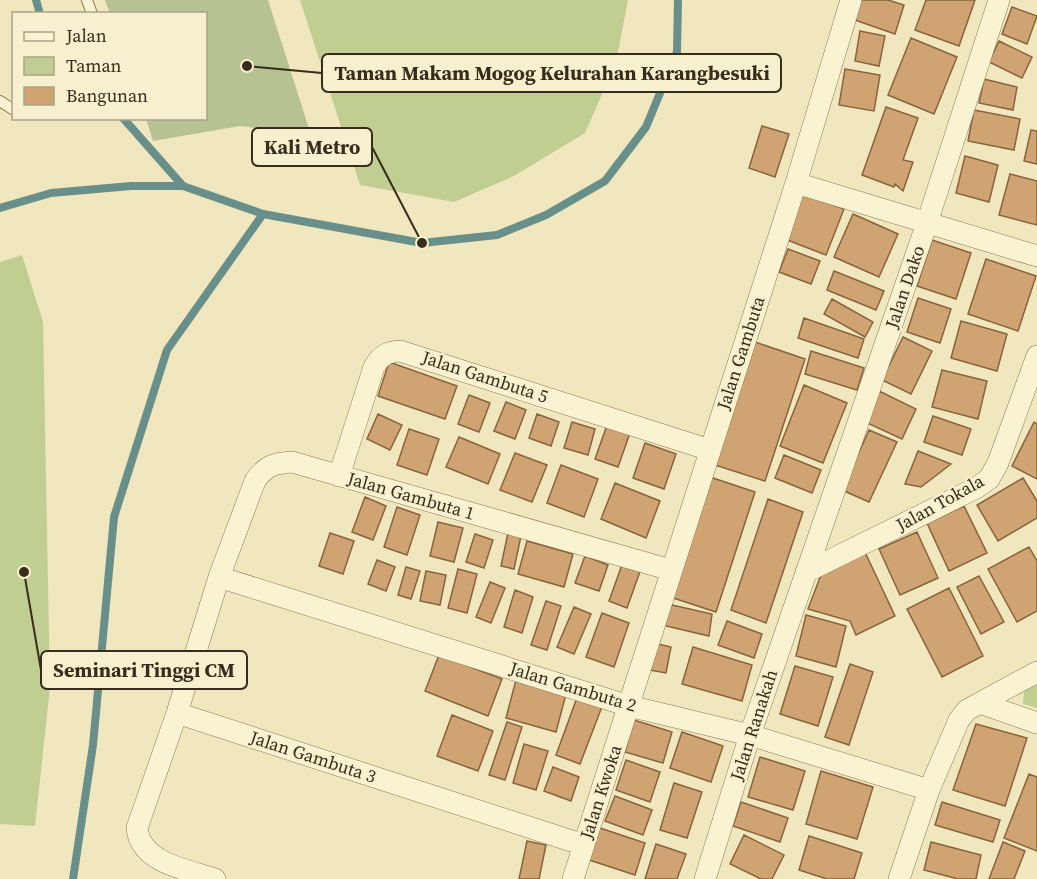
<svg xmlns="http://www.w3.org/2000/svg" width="1037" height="879" font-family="'Source Serif 4',serif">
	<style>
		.green { fill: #c0ce92 }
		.cemetery { fill: #b7c292 }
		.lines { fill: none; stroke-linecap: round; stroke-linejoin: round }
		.stream { stroke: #698f8a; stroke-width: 8 }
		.building { fill: #d0a472; stroke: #89633b; stroke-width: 1.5 }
		.lane-casing { stroke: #897756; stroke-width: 12 }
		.street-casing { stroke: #897756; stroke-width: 22 }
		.lane { stroke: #faf3d2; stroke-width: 10 }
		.street { stroke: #faf3d2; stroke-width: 21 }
		.labels { text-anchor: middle; stroke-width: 5; stroke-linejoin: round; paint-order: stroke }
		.street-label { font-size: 18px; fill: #382c1c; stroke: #f7f0ce }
		.leader { fill: none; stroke: #382c1c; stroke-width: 2 }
		.callout-dot { fill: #382c1c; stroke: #f7f0ce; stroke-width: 2 }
		.callout { fill: #f7f0ce; stroke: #382c1c; stroke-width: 2 }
		.callout-label { font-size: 20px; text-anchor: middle; font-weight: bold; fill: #382c1c }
	</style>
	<rect width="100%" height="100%" fill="#f0e7be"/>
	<path class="green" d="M300 0H628L616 62 585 133 514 176 454 202 360 185Z
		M22 255 43 322 50 687 35 826 0 824V262Z
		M1037 685V708L1023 704 1024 691Z"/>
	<path class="cemetery" d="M105 0H268L311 135 240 126 153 141 146 119 206 118V14L110 13Z"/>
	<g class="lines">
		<path class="stream" d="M36 0 40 14
			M123 118 183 186
			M0 208 51 193 131 186H183L263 214 422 243 497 235 546 215 605 181 646 127 677 52 678 0
			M73 879 93 745 114 517 167 350 263 214"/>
	</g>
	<path class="building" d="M858 0H888L904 5 895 34 852 19Z
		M926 0H975L959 46 915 30Z
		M1012 7 1037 16 1027 44 1002 34Z
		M860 31 885 36 879 66 855 61Z
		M911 38 957 57 934 114 888 95Z
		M999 41 1032 57 1022 78 989 62Z
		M845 69 880 75 874 111 839 105Z
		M984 79 1017 87 1013 110 979 103Z
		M886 107 918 118 903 160 913 162 903 191 895 184 894 187 862 175Z
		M974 110 1020 119 1014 150 968 141Z
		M762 126 789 134 775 177 749 168Z
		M1031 130 1037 131V164L1024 161Z
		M965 156 998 165 989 202 956 193Z
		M1010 174 1037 181V225L999 215Z
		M799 192 844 209 826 255 782 238Z
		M853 214 898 234 879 277 834 257Z
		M932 240 971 253 956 299 917 286Z
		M788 249 820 261 811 284 779 272Z
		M986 259 1036 276 1018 331 968 314Z
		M834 271 884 291 876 310 827 290Z
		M918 298 951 309 940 343 907 332Z
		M832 299 873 322 865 337 824 314Z
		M804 318 864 339 858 358 798 338Z
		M961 321 1007 334 997 371 951 358Z
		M903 337 932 351 911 394 882 380Z
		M752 341 805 359 765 481 712 464Z
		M811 351 864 368 857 390 805 374Z
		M389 362 457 386 445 419 378 396Z
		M942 370 987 381 978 419 932 407Z
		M804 385 847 403 823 463 780 446Z
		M879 391 916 409 902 439 865 422Z
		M469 395 490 403 479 432 458 424Z
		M506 402 526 410 515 439 494 431Z
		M378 414 402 425 390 450 367 439Z
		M537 414 559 422 551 446 529 438Z
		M933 416 971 429 962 455 924 442Z
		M572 422 595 429 588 455 564 448Z
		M1034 422 1037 424V479L1012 466Z
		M607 425 630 433 618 467 595 459Z
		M409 429 439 439 427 475 397 465Z
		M869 430 897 442 869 502 842 490Z
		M459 437 500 454 488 484 446 467Z
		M645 443 676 454 664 489 633 478Z
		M918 451 951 464 921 487 905 484Z
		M515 453 547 465 532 502 500 490Z
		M784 455 821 470 812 493 775 478Z
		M561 465 598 479 584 517 547 503Z
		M710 477 755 492 716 612 670 597Z
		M1023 478 1037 501V518L998 541 977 505Z
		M615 483 660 501 646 538 601 519Z
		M365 497 386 506 373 540 352 532Z
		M768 499 803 512 766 623 731 610Z
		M964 506 987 553 949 571 927 523Z
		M397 507 420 515 407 555 384 547Z
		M438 522 463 528 454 562 430 556Z
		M917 532 938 578 900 595 879 549Z
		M330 533 354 541 343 574 319 566Z
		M508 533 521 536 514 569 501 566Z
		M475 534 493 540 484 568 466 562Z
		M527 541 573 554 564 587 518 574Z
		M1029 547 1037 561V611L1017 622 988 569Z
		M863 548 895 616 856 635 850 621 808 609 824 567Z
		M585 556 608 565 599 591 575 583Z
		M624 559 642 566 627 608 609 601Z
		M377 560 395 567 386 591 368 584Z
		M406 567 420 571 411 599 398 595Z
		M458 569 477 574 467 613 448 608Z
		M426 571 446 575 440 605 420 601Z
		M979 576 1004 622 981 634 957 587Z
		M490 582 505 588 491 623 476 617Z
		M949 588 983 656 942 677 907 609Z
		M515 590 533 597 522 633 504 627Z
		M546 601 561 606 547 650 531 645Z
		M672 605 712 614 709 636 662 625Z
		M574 607 591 614 574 654 557 647Z
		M602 613 629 623 614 667 586 657Z
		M806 615 846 626 836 667 796 656Z
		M727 621 762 634 754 658 718 645Z
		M654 643 671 647 666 673 649 670Z
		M693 647 752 665 742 701 682 684Z
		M439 655 502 679 488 716 425 691Z
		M850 664 873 672 849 745 825 737Z
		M795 666 833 677 818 726 780 714Z
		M516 680 566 694 556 732 506 718Z
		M578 695 603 704 580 764 556 755Z
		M452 715 493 731 478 771 437 756Z
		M634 720 672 732 663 763 625 752Z
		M507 722 522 727 505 780 489 775Z
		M976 724 1027 738 1005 806 953 790Z
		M682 732 723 746 711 782 670 768Z
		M524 744 548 751 536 790 513 783Z
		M760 757 805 771 793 810 748 797Z
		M626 760 660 772 650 802 616 790Z
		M553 767 579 777 571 801 544 791Z
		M821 771 873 787 857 839 806 824Z
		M1029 774 1037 777V851L1004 838Z
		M674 783 702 792 687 838 660 830Z
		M615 796 652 810 643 835 605 821Z
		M741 802 788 818 780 842 733 826Z
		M942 802 1000 820 993 842 935 825Z
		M594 826 645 843 635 875 583 858Z
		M744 835 784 855 772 879H761L730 864Z
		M809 836 862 853 854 879H827L799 870Z
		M527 841 546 845 539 879H519Z
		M931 842 981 855 976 879H958L924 870Z
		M1003 842 1025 851 1014 879H989Z
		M656 844 686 854 677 879H645Z"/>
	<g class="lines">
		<defs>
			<path id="lane" d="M87 0 92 14
				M0 101 14 110"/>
			<path id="street" d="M796 183 1037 256
				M339 476 374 367C381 355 387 352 400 351L710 450
				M806 572 976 488 989 479 998 463 1037 356
				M219 577 629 706 750 735 929 790
				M980 703 1037 723
				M177 713 137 828C140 863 188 870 215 879
				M584 845 177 713 219 577 255 481C265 466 274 463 292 462L671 570
				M573 879 796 183 851 0
				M705 879 750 735 927 223 999 0
				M899 879 929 790 959 720 967 710 1037 672"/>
		</defs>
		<use href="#lane" class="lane-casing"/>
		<use href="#street" class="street-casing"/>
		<use href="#lane" class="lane"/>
		<use href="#street" class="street"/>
	</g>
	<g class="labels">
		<g class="street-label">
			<text transform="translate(905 287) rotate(-71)" y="6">Jalan Dako</text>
			<text transform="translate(741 353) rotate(-72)" y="6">Jalan Gambuta</text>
			<text transform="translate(485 377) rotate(18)" y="6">Jalan Gambuta 5</text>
			<text transform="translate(411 496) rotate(16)" y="6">Jalan Gambuta 1</text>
			<text transform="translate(940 503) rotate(-29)" y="6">Jalan Tokala</text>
			<text transform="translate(573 687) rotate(17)" y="6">Jalan Gambuta 2</text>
			<text transform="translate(754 725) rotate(-72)" y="6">Jalan Ranakah</text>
			<text transform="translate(313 757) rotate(18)" y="6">Jalan Gambuta 3</text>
			<text transform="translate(601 792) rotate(-72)" y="6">Jalan Kwoka</text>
		</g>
	</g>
	<path class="leader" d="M247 66L322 73M422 243L372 147M24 572L41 670"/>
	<g class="callout-dot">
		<circle cx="247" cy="66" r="6"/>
		<circle cx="422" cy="243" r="6"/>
		<circle cx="24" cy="572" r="6"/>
	</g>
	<g class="callout">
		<rect x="322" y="54" width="459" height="38" rx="6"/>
		<rect x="252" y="128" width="120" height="38" rx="6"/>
		<rect x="41" y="651" width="206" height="38" rx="6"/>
	</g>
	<g class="callout-label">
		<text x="552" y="80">Taman Makam Mogog Kelurahan Karangbesuki</text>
		<text x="312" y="154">Kali Metro</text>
		<text x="144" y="677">Seminari Tinggi CM</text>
	</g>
	<rect x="12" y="12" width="195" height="108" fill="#f7f0ce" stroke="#aba287" stroke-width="1.5"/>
	<rect x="24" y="32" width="30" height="9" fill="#faf3d2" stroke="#aba287" stroke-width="1.5"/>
	<text x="66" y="42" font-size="18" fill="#382c1c">Jalan</text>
	<rect x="24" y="57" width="30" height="18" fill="#c0ce92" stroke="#aba287" stroke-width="1.5"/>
	<text x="66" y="72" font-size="18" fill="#382c1c">Taman</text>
	<rect x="24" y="87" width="30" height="18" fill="#d0a472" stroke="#aba287" stroke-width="1.5"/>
	<text x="66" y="102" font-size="18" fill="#382c1c">Bangunan</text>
</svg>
